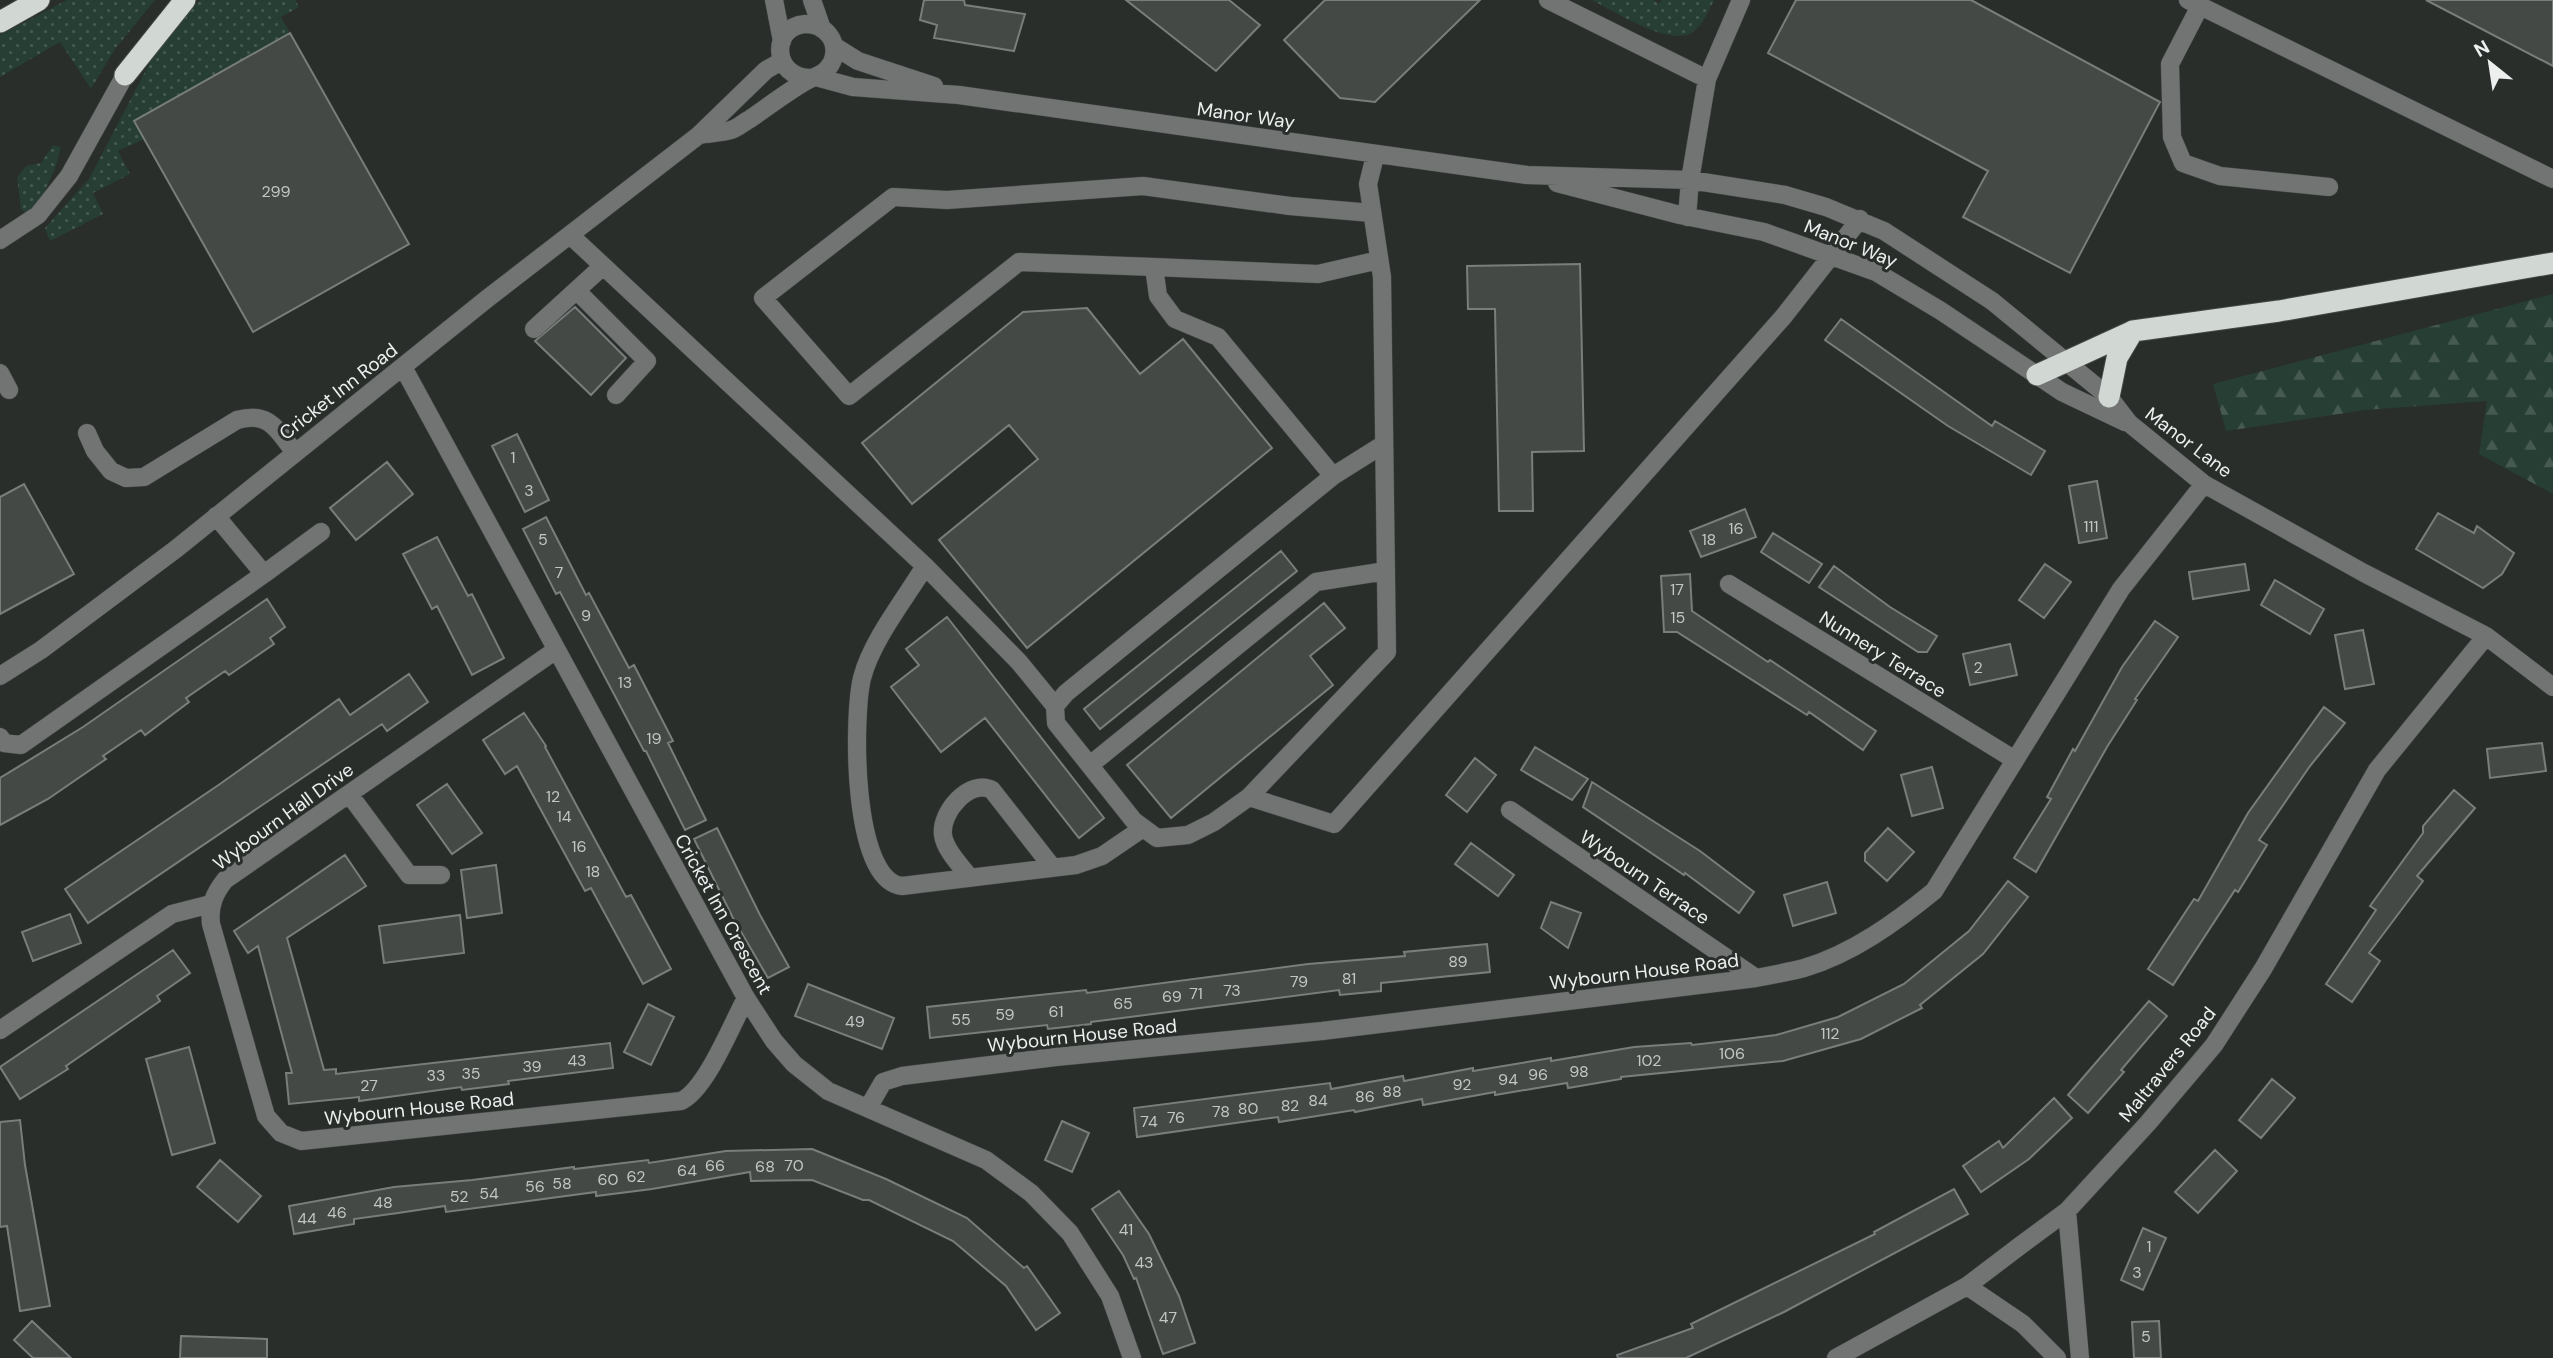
<svg xmlns="http://www.w3.org/2000/svg" width="2553" height="1358" font-family="'DM Sans',sans-serif">
	<style>
		.grass { fill: url(#grass-dots) }
		.forest { fill: url(#forest-firs) }
		.building { fill: #444946; stroke: #787e7b; stroke-width: 2 }
		.lines { fill: none; stroke-linecap: round; stroke-linejoin: round }
		.minor-casing { stroke: #444946; stroke-width: 19 }
		.highway-casing { stroke: #444946; stroke-width: 23 }
		.minor { stroke: #717473; stroke-width: 18 }
		.highway { stroke: #d1d8d4; stroke-width: 21 }
		.labels { text-anchor: middle; stroke-width: 6; stroke-linejoin: round; paint-order: stroke }
		.number-label { font-size: 16px; fill: #c2c6c4 }
		.street-label { font-size: 19px; fill: #ecefee; stroke: #292e2b }
	</style>
	<defs>
		<pattern id="grass-dots" width="8" height="8" patternUnits="userSpaceOnUse" patternTransform="scale(1.75)"><rect width="8" height="8" fill="#263e33"/><path d="M2 2h.1M6 6h.1" fill="none" stroke="#465a51" stroke-width="1.8" stroke-linecap="round"/></pattern>
		<pattern id="forest-firs" width="22" height="20" patternUnits="userSpaceOnUse" patternTransform="scale(1.75)"><rect width="22" height="20" fill="#263e33"/><path d="M5 1l3.5 6h-7zM16 11l3.5 6h-7z" fill="#465a51"/></pattern>
	</defs>
	<rect width="100%" height="100%" fill="#292e2b"/>
	<path class="grass" d="M67 0H155L115 49 91 89 60 42 0 77V35Z
		M200 0H295L299 7 281 17 290 33 134 121 144 139 118 151 130 174 93 193 103 214 50 241 45 228 89 179 160 43Z
		M1592 0H1654L1658 4 1662 0H1714C1708 12 1704 23 1693 32 1670 48 1614 11 1592 0Z
		M53 145 61 147 55 169 36 210 26 213 21 209 17 177 26 166 41 163Z"/>
	<path class="forest" d="M2553 294V494L2479 454 2487 401 2365 410 2226 431 2213 384Z"/>
	<path class="building" d="M924 0H964L965 5 1025 14 1014 51 934 38 937 25 920 20Z
		M1126 0H1229L1260 25 1216 71Z
		M1325 0H1480L1375 102 1340 98 1284 40Z
		M1796 0H1971L2160 102 2070 273 1963 217 1988 171 1768 53Z
		M2426 0H2553V66Z
		M290 33 409 244 253 332 134 121Z
		M1580 264 1584 451 1532 452 1533 511H1499L1495 309H1468L1467 266Z
		M575 307 626 358 591 395 535 341Z
		M1087 308 1140 374 1183 339 1272 448 1027 648 939 540 1038 459 1009 425 912 504 862 443 1023 312Z
		M1841 319 1992 426 1995 421 2045 451 2031 475 1948 426 1825 340Z
		M517 434 549 500 525 512 492 446Z
		M387 462 413 494 356 540 330 508Z
		M2097 481 2107 538 2079 543 2069 486Z
		M24 484 74 574 0 614V497Z
		M1745 509 1756 537 1701 557 1690 531Z
		M2438 513 2474 533 2477 526 2514 553 2502 574 2483 588 2416 549Z
		M546 517 586 595 589 593 629 668 634 665 673 741 668 743 706 820 685 830 646 751H644L560 592 556 594 523 529Z
		M1773 533 1822 564 1809 583 1761 552Z
		M437 537 468 596 472 594 504 658 472 675 437 606 432 609 403 554Z
		M1281 551 1297 571 1100 729 1084 709Z
		M2045 564 2071 582 2044 618 2019 600Z
		M2245 564 2249 590 2193 599 2189 572Z
		M1834 566 1890 607 1937 636 1927 652H1918L1819 587Z
		M1690 574 1692 611 1768 662 1770 660 1876 731 1863 750 1809 712 1807 715 1677 632H1664L1661 576Z
		M2275 580 2324 609 2310 634 2261 605Z
		M267 599 285 627 270 638 274 644 229 675 225 671 186 698 189 702 145 735 141 730 103 756 106 759 48 799 0 825V778L83 727Z
		M1324 603 1345 628 1310 656 1333 685 1171 818 1127 765Z
		M947 617 1104 818 1079 838 985 718 941 752 891 687 919 665 906 649Z
		M2155 621 2178 637 2135 699 2137 700 2107 747 2036 872 2014 858 2051 799 2047 797 2073 749 2075 751 2122 667Z
		M2363 630 2374 684 2345 689 2335 635Z
		M2010 644 2017 675 1970 685 1963 654Z
		M409 674 428 702 387 731 382 724 88 923 65 889 220 784 339 699 350 715Z
		M2324 707 2345 723 2310 766 2259 840 2267 845 2238 892 2235 890 2173 985 2148 969 2194 899 2198 901 2248 813Z
		M524 713 546 746 545 747 626 897 631 895 671 969 643 984 591 888 585 891 517 766 505 774 483 740Z
		M2542 743 2546 771 2490 778 2487 749Z
		M1535 747 1588 779 1572 800 1521 770Z
		M1475 758 1496 775 1467 812 1446 795Z
		M1932 767 1943 808 1912 816 1901 775Z
		M1592 782 1700 851 1754 892 1739 913 1685 873 1684 875 1583 807Z
		M447 784 482 833 452 854 417 805Z
		M2454 790 2475 808 2417 876 2423 881 2369 953 2380 961 2352 1002 2326 984 2376 910 2370 906 2423 833V826Z
		M717 828 760 915 789 967 768 978 733 918 694 839Z
		M1888 828 1914 852 1887 881 1865 861V853Z
		M1471 843 1514 875 1498 896 1455 864Z
		M345 855 366 886 287 938 324 1070 336 1069V1074L610 1043 613 1068 508 1081 509 1084 462 1090 461 1087 359 1101V1097L289 1104 286 1073H292L258 946 248 953 234 931Z
		M496 865 502 913 467 918 461 870Z
		M2008 881 2028 897 1983 954 1920 1005 1922 1008 1861 1039 1783 1061 1621 1077V1079L1568 1088 1567 1083 1495 1095V1092L1423 1105 1422 1099 1355 1112 1354 1110 1279 1122 1278 1117 1137 1137 1134 1108 1330 1083 1331 1089 1403 1076 1404 1081 1473 1068V1071L1551 1058V1061L1634 1047 1691 1043 1692 1045 1745 1039 1776 1035 1838 1017 1904 984 1969 931Z
		M1827 882 1836 913 1793 926 1784 895Z
		M1551 902 1581 913 1568 948 1541 928Z
		M70 914 81 943 33 961 22 932Z
		M460 915 464 953 384 963 379 926Z
		M1487 944 1490 972 1381 983V991L1340 995 1339 990 1091 1022V1024L1048 1029 1047 1025 930 1038 927 1007 1086 990 1087 993 1308 964 1405 956 1404 952Z
		M173 950 190 973 157 996 160 1001 66 1066 68 1069 20 1099 0 1067Z
		M808 984 894 1018 882 1049 795 1016Z
		M2149 1001 2167 1016 2121 1070 2124 1072 2088 1113 2068 1095Z
		M648 1004 674 1017 651 1065 624 1052Z
		M189 1047 215 1143 172 1155 146 1059Z
		M2272 1079 2295 1098 2261 1138 2239 1120Z
		M2054 1098 2072 1118 2029 1159 1981 1192 1963 1166 1999 1141 2003 1148Z
		M20 1120 25 1165 50 1306 20 1311 7 1226 0 1227V1122Z
		M1062 1121 1089 1133 1072 1172 1045 1160Z
		M812 1149 886 1179 967 1218 1024 1268 1027 1266 1060 1313 1036 1330 1006 1286 953 1241 869 1200H863L812 1180 751 1181 750 1172 652 1189 596 1196V1192L446 1212 445 1206 398 1213 354 1219V1224L294 1234 289 1206 394 1187 472 1180 574 1167V1169L648 1160 649 1163 726 1151Z
		M2215 1150 2237 1171 2198 1213 2175 1192Z
		M220 1160 261 1196 238 1222 197 1187Z
		M1954 1189 1968 1214 1784 1312 1686 1358H1618L1617 1355 1693 1328 1691 1324 1875 1234 1874 1232Z
		M1119 1191 1149 1234 1179 1296 1195 1343 1163 1354 1136 1278 1134 1279 1123 1255 1092 1209Z
		M2143 1228 2166 1238 2143 1290 2121 1280Z
		M32 1321 71 1358H33L14 1340Z
		M2159 1321 2161 1358H2134L2132 1322Z
		M181 1336 267 1339V1358H180Z"/>
	<g class="lines">
		<defs>
			<path id="minor" d="M774 0 782 41
				M812 0 822 29
				M1548 0 1707 79
				M2188 0 2553 179
				M2200 6 2170 64 2172 137 2183 163 2220 176 2329 187
				M834 46 858 61 934 86
				M816 77 853 87 959 95 1527 175 1690 180 1785 195 1826 207 1884 231 1992 301 2109 397 2129 423 2204 484 2364 573 2486 636 2553 687
				M699 135C709 133 722 133 731 130 738 128 744 122 750 119 769 106 788 91 808 80 815 76 822 75 827 69 836 60 837 45 829 35 823 27 814 24 805 24 770 27 772 78 811 78
				M1557 183 1680 215 1764 232 1876 272 1941 311 2062 392 2125 422
				M1372 213 1290 206 1143 186 947 200 893 197 763 298 849 396 1019 262 1154 267 1158 296 1175 319 1218 337 1333 476 1066 693 1055 706 1056 723 1134 821 1157 838 1188 835 1214 822 1249 797 1387 652 1382 277 1368 184 1375 156
				M1687 217 1690 180 1707 79 1741 0
				M570 235 925 566
				M0 240 38 215 69 176 125 75
				M1154 267 1318 274 1379 260
				M577 291 647 361 616 395
				M534 329 603 266
				M403 367 746 998 774 1041 794 1064 828 1091 986 1160 1031 1193 1070 1233 1110 1296 1132 1358
				M0 373 9 390
				M87 433 95 451 111 471 126 478 144 477 237 420C269 411 277 429 295 453
				M1333 476 1384 444
				M264 574 321 532
				M1729 584 2015 760
				M556 650 225 880C214 894 209 906 211 924L266 1116 281 1133 301 1141 681 1101C706 1090 732 1024 746 998
				M0 676 41 650 176 549 488 298 699 135 766 70 782 61
				M1055 706 1019 662 925 566C905 599 872 640 862 678 853 716 851 880 902 886L1076 865 1102 856 1143 828
				M0 737 4 743 21 745 264 574 216 516
				M1090 765 1316 582 1386 571
				M349 794 409 875H441
				M1249 797 1334 824 1784 316 1860 219
				M1510 810 1756 978
				M970 878C961 866 945 850 943 835 940 812 970 778 992 790L1053 868
				M0 1030 172 914 211 904
				M868 1108 883 1082 902 1076 1056 1057 1322 1031 1756 978C1772 975 1788 972 1804 968 1852 954 1896 922 1934 891L2121 589 2204 484
				M2067 1211 2080 1358
				M1967 1286 2023 1324 2057 1358
				M1836 1358 1967 1286 2021 1245 2067 1211 2148 1123 2214 1045 2263 969 2377 770 2486 636"/>
			<path id="highway" d="M0 22 39 0
				M125 75 185 0
				M2037 375 2133 331
				M2109 397 2117 358 2133 331 2279 311 2553 263"/>
		</defs>
		<use href="#minor" class="minor-casing"/>
		<use href="#highway" class="highway-casing"/>
		<use href="#minor" class="minor"/>
		<use href="#highway" class="highway"/>
	</g>
	<g class="labels">
		<g class="number-label">
			<text x="276" y="197">299</text>
			<text x="513" y="463">1</text>
			<text x="529" y="496">3</text>
			<text x="2091" y="532">111</text>
			<text x="1736" y="534">16</text>
			<text x="543" y="545">5</text>
			<text x="1709" y="545">18</text>
			<text x="559" y="578">7</text>
			<text x="1677" y="595">17</text>
			<text x="586" y="621">9</text>
			<text x="1678" y="623">15</text>
			<text x="1978" y="673">2</text>
			<text x="625" y="688">13</text>
			<text x="654" y="744">19</text>
			<text x="553" y="802">12</text>
			<text x="564" y="822">14</text>
			<text x="579" y="852">16</text>
			<text x="593" y="877">18</text>
			<text x="1458" y="967">89</text>
			<text x="1349" y="984">81</text>
			<text x="1299" y="987">79</text>
			<text x="1232" y="996">73</text>
			<text x="1196" y="999">71</text>
			<text x="1172" y="1002">69</text>
			<text x="1123" y="1009">65</text>
			<text x="1056" y="1017">61</text>
			<text x="1005" y="1020">59</text>
			<text x="961" y="1025">55</text>
			<text x="855" y="1027">49</text>
			<text x="1830" y="1039">112</text>
			<text x="1732" y="1059">106</text>
			<text x="577" y="1066">43</text>
			<text x="1649" y="1066">102</text>
			<text x="532" y="1072">39</text>
			<text x="1579" y="1077">98</text>
			<text x="471" y="1079">35</text>
			<text x="1538" y="1080">96</text>
			<text x="436" y="1081">33</text>
			<text x="1508" y="1085">94</text>
			<text x="1462" y="1090">92</text>
			<text x="369" y="1091">27</text>
			<text x="1392" y="1097">88</text>
			<text x="1365" y="1102">86</text>
			<text x="1318" y="1106">84</text>
			<text x="1290" y="1111">82</text>
			<text x="1248" y="1114">80</text>
			<text x="1221" y="1117">78</text>
			<text x="1176" y="1123">76</text>
			<text x="1149" y="1127">74</text>
			<text x="715" y="1171">66</text>
			<text x="794" y="1171">70</text>
			<text x="765" y="1172">68</text>
			<text x="687" y="1176">64</text>
			<text x="636" y="1182">62</text>
			<text x="608" y="1185">60</text>
			<text x="562" y="1189">58</text>
			<text x="535" y="1192">56</text>
			<text x="489" y="1199">54</text>
			<text x="459" y="1202">52</text>
			<text x="383" y="1208">48</text>
			<text x="337" y="1218">46</text>
			<text x="307" y="1224">44</text>
			<text x="1126" y="1235">41</text>
			<text x="2149" y="1252">1</text>
			<text x="1144" y="1268">43</text>
			<text x="2137" y="1278">3</text>
			<text x="1168" y="1323">47</text>
			<text x="2146" y="1342">5</text>
		</g>
		<g class="street-label">
			<text transform="translate(1246 115) rotate(8)" y="7">Manor Way</text>
			<text transform="translate(1851 243) rotate(22)" y="7">Manor Way</text>
			<text transform="translate(338 391) rotate(-38)" y="7">Cricket Inn Road</text>
			<text transform="translate(2189 442) rotate(37)" y="7">Manor Lane</text>
			<text transform="translate(1883 654) rotate(32)" y="7">Nunnery Terrace</text>
			<text transform="translate(283 816) rotate(-36)" y="7">Wybourn Hall Drive</text>
			<text transform="translate(1645 877) rotate(34)" y="7">Wybourn Terrace</text>
			<text transform="translate(724 914) rotate(61)" y="7">Cricket Inn Crescent</text>
			<text transform="translate(1644 971) rotate(-7)" y="7">Wybourn House Road</text>
			<text transform="translate(1082 1035) rotate(-6)" y="7">Wybourn House Road</text>
			<text transform="translate(2167 1064) rotate(-51)" y="7">Maltravers Road</text>
			<text transform="translate(419 1108) rotate(-6)" y="7">Wybourn House Road</text>
		</g>
	</g>
	<g transform="translate(2490 63) rotate(330)" stroke="#292e2b" stroke-width="5" paint-order="stroke">
	<path d="M0-5L12 26L0 18L-12 26Z" fill="#ecefee"/>
	<text y="-10" font-size="19" font-weight="bold" text-anchor="middle" fill="#ecefee">N</text>
	</g>
</svg>
